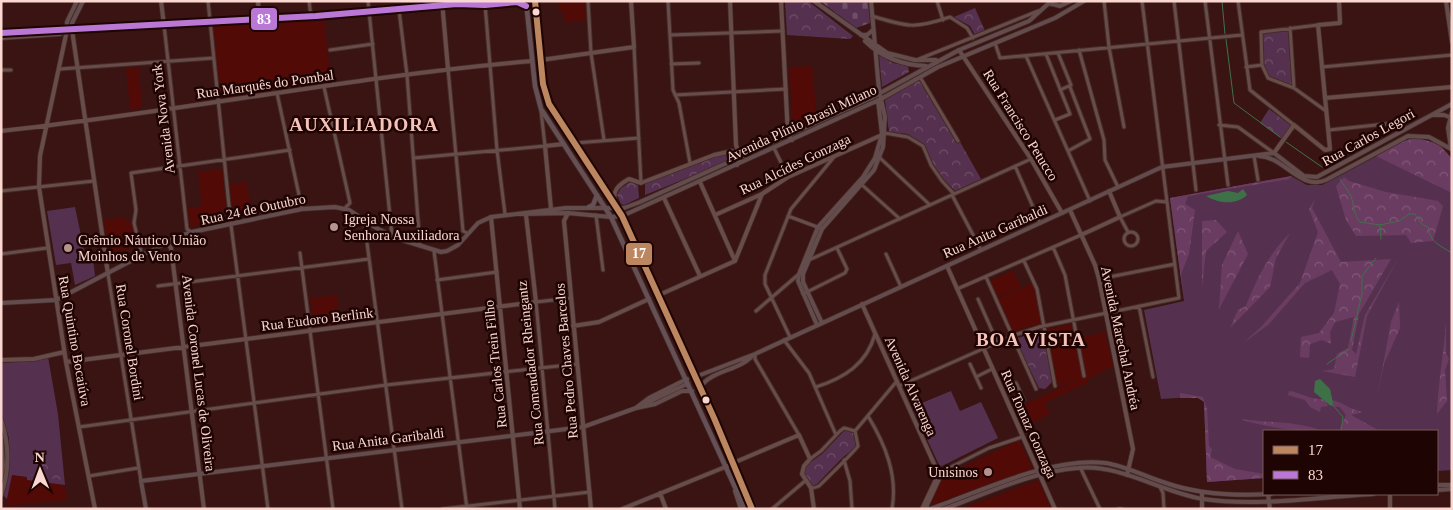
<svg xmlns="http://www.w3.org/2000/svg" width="1453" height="510" font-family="'Times New Roman',serif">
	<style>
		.built { fill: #510a05 }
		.grass { fill: #56314f }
		.forest { fill: url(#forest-crowns) }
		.cemetery { fill: url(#cemetery-stones) }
		.park { fill: url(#park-crowns) }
		.water { fill: #3f7149 }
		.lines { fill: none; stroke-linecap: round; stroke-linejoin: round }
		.stream { stroke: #3f7149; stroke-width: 1 }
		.secondary-tunnel { stroke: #56312f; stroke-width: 4; stroke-dasharray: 4 2; stroke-linecap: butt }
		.minor-casing { stroke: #442c29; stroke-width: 5 }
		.tertiary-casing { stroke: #442c29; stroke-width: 5.5 }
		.secondary-casing { stroke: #442c29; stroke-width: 5.5 }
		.primary-casing { stroke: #442c29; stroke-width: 6 }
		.minor { stroke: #684c49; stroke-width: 3 }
		.tertiary { stroke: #684c49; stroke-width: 4 }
		.secondary { stroke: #644c4d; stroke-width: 4 }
		.primary { stroke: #645055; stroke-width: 4.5 }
		.bus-1-casing { stroke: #1e0402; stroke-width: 10 }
		.bus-2-casing { stroke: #1e0402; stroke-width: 10 }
		.bus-1 { stroke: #bb8660; stroke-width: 6 }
		.bus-2 { stroke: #ba77d6; stroke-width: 6 }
		.bus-dot { fill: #fad8d1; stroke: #1e0402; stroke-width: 2 }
		.poi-dot { fill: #b6938e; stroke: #1e0402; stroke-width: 2 }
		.labels { text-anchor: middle; stroke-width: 5; stroke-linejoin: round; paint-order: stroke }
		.street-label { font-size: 14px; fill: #fad8d1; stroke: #1e0402 }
		.poi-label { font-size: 14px; fill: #fad8d1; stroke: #1e0402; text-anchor: start }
		.district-label { font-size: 19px; font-weight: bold; letter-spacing: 1px; fill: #f5c3b9; stroke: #1e0402 }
		.line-badge { stroke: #1e0402; stroke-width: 2 }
		.badge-label { font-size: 14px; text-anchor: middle; font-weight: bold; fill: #fff }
	</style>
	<defs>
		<pattern id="forest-crowns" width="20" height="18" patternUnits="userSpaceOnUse" patternTransform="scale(1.25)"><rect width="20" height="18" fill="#6b3c62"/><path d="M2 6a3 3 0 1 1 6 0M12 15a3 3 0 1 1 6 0" fill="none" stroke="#815777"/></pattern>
		<pattern id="cemetery-stones" width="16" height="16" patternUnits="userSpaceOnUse" patternTransform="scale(1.25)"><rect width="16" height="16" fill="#56314f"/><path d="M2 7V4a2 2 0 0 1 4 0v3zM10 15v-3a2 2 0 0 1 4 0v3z" fill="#6f4e67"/></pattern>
		<pattern id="park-crowns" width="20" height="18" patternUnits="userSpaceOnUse" patternTransform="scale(1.25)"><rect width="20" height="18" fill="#56314f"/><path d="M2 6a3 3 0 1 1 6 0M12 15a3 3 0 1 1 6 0" fill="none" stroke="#6f4e67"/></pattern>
	</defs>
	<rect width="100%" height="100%" fill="#391412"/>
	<path class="built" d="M558 1H584L586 20 565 22 563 11H559Z
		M324 19 331 82 221 98 213 25Z
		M812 66 817 120 793 129 789 67Z
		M139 67 142 108 130 110 126 68Z
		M222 169 226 210 219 211 221 222 190 227 188 208 202 206 198 172Z
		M247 182 251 214 234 218 230 184Z
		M125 217 126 221H132L135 240 130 243 131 249 108 253 104 220Z
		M1013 270 1021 287 997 297 989 281Z
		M1033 283 1042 324 1026 327 1013 333 998 298Z
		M337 295 340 323 314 327 310 298Z
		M1072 324 1083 377 1086 376 1078 338 1105 332 1113 366 1088 379 1087 383 1045 403 1050 414 1022 427 1014 409 1080 379 1058 387 1046 329Z
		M1019 440 1033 469 931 505 944 476Z
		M11 475 27 477V480L65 485 67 500 6 506Z
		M1039 480 1051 509H961Z"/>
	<path class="grass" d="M1409 139C1427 140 1441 144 1452 159V470L1437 471V431H1264V478L1207 482 1204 402 1202 399 1192 397 1161 399 1144 310 1184 301 1170 198 1291 176 1307 185H1322Z
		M75 207 86 259 93 258 95 276 75 285 71 263 56 265 47 211Z
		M48 357 58 414 65 485 27 480V477L12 475 7 499 3 495 9 466V438L1 414V363L34 361Z
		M951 391 960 411 981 402 998 438 940 467 912 407Z"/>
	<path class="forest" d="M1418 138 1439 144 1452 159V193L1376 156 1403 141Z
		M1292 176 1289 179 1188 196 1185 204 1195 210 1189 254 1181 274 1184 301 1170 198Z
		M1344 177 1349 181 1386 192 1438 201 1443 206 1433 241 1411 243 1406 235 1356 236 1346 220 1336 186Z
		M1315 199 1312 208 1341 262 1391 259 1359 314 1352 350 1356 354 1365 315 1398 259 1367 316 1355 377 1322 371 1334 369 1337 354 1348 348 1354 317 1335 322 1330 332 1331 344 1322 340 1310 344 1309 358 1300 357 1301 337 1319 333 1334 313 1340 284 1332 270 1305 283 1268 325 1243 343 1261 327 1300 283 1318 232 1309 209Z
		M1216 220 1227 232 1206 251 1202 287V221Z
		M1238 231 1248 254 1219 309 1222 265Z
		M1290 233 1276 258 1270 287 1230 328 1238 310 1246 306C1257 278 1268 255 1290 233Z
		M1399 302 1400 328 1384 364 1378 392 1391 322Z
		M1446 322V354L1449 359 1445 370 1447 401 1437 414C1438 383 1444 353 1446 322Z
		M1289 391C1301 393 1314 401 1325 399L1328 406 1321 407 1320 412 1310 407 1305 400 1288 395Z
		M1180 393 1203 397 1207 409 1209 446 1212 449 1210 457 1235 469 1264 474V478L1207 482 1204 402 1198 398H1180Z
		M1332 400C1345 403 1348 409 1363 412L1351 415 1380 431H1339L1346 415 1340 407 1331 406Z
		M1241 419C1267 423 1295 421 1320 430 1309 434 1254 425 1241 419Z"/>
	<path class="cemetery" d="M820 1H868L870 23 856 28Z"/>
	<path class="park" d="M785 1H808L853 36 850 39 787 35Z
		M975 8 985 31 975 35 970 26 954 17Z
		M1289 30 1293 85 1268 77 1264 66 1261 32Z
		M879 55 893 63 908 66 909 72 882 87Z
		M919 80 956 142 959 140 981 179 955 191 944 180 932 164 924 145 908 134 889 132 885 100Z
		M1269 109 1292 126 1282 139 1260 123Z
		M729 152 733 154 732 160 645 195V183Z
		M630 182 638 185 639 198 624 205 621 204 617 195 621 188Z
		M1043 330 1052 382 1045 389 1039 388 1015 339Z
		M845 430 854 433 856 447 842 458 817 484 812 486 803 474 805 466 822 454Z
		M60 460 63 480 27 475 26 466Z"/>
	<path class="water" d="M1243 189 1247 195C1236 206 1217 203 1206 196L1228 191 1238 193Z
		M1320 379 1330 389 1333 403 1331 406 1314 392 1315 381Z"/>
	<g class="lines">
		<path class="stream" d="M1222 1 1225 34
			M1226 39 1234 103 1280 137
			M1286 142 1322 167
			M1340 179C1343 185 1348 190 1351 196 1354 205 1353 213 1360 222L1380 225 1381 239
			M1380 225 1399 221 1409 214H1415L1422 224 1429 228C1429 242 1441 246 1452 253
			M1351 341 1362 294V276L1376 258
			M1327 364 1349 349
			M1332 404 1343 417 1341 431"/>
		<path class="secondary-tunnel" d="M687 384 699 379"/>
		<defs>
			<path id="minor" d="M208 1 231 225 268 509
				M309 1 311 17
				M368 1 392 236
				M588 1 591 53 604 140
				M668 1 673 90 679 103 690 163
				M937 1 943 20
				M1104 1 1109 47 1124 127
				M1174 1 1196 190
				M1205 1 1228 185
				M1238 1 1250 90 1294 125
				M485 4 497 150 505 214
				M399 10 407 75 420 246
				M872 16C907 27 915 29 950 17L967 28 973 38
				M164 25 187 229 191 232
				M1318 25 1261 32 1262 65 1268 78 1294 88 1326 111
				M1290 28 1294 88
				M670 35 783 31
				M995 43 1000 58 1242 35
				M634 47 641 183
				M330 50 373 44
				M1079 50 1104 140 1105 160 1118 187
				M1058 53 1071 85 1060 90
				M1046 54 1070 114 1055 120
				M1026 56 1090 201
				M919 59 1038 11
				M671 64 699 63
				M1246 67 1262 65
				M1322 67 1452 55
				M60 69 214 58
				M448 69 463 231 467 233
				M1 70H11
				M920 77 958 141
				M324 87 350 203 345 208
				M277 93 302 209
				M675 95 786 89
				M1219 125 1238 127 1274 153
				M1329 130 1404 122
				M885 133 908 137 923 146 931 165 942 181 954 194
				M575 143 639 138
				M774 148 788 177
				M1068 151 1090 139 1070 87
				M1254 156 1258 180
				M879 157 930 205
				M414 158 545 146 541 111
				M1015 166 1040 223
				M861 184 900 219
				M1 191 94 181
				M952 195 981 250
				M596 215 603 270
				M788 216 820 228
				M364 220 402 509
				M1128 232 1120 217 1156 201 1167 202
				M1124 239a7 7 0 1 1 14 0a7 7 0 1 1-14 0Z
				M1053 247 1065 275 1084 376
				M434 251 467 509
				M300 253 333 509
				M1 254 47 248
				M886 254 901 287
				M142 256 134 223 136 210 131 173 290 150
				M809 260 1031 159
				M1024 261 1037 289 1055 386
				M108 274 141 481
				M986 277 1036 389
				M1099 279 1175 264
				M437 280 497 272
				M158 286 369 259
				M957 289 1081 235
				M803 294 845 273 847 269 837 248
				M978 299 997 342
				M1139 306 1153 377
				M756 311 799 274
				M790 337 765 284V275L791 209 834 157
				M784 340 809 373 836 435
				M755 354V359L799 435
				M970 364 976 377
				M1007 385 1016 383 1024 400
				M899 386 1012 336 1039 327 1179 298 1142 1
				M816 387C844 378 867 364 875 334
				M981 388 976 377 992 369
				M868 416C885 444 898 475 892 509
				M79 427 386 385 577 364
				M855 431 897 381
				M810 459 821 451 840 431 844 428 855 431 858 446C857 449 822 483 819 486 815 488 815 488 811 488
				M844 460 850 481 852 509
				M1080 467 1100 509
				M939 473 989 448 1022 437
				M89 476 138 468
				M1160 487 1163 493 1164 509
				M442 509 590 492
				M555 509 536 302 571 298
				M772 509 805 481
				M1118 509H1122"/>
			<path id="tertiary" d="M161 1 164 25
				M258 1 259 19
				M442 1 448 69
				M730 1 736 145 740 157 737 165
				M781 1 788 135 792 140
				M67 30 40 156 39 187 66 362 95 509
				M72 30 108 274
				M959 50 1031 159 1062 213
				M541 60 634 47 631 1
				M1325 98 1452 87
				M1 131C179 112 354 76 532 61
				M1274 153 1294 125 1325 150 1330 149 1318 25 1340 23 1339 1
				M700 182 735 261
				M664 198 700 276
				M615 203C612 191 618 185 629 179L641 183 714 155 732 151
				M551 209 545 146 564 144
				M1070 210 1095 265 1099 279 1133 449 1127 475
				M568 213 564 221 591 509
				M715 215 762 194 788 177 884 134
				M491 217 520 509
				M1081 235 1120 217 1109 191
				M167 243 171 248 204 509
				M735 261 762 194
				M947 266 1055 509
				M659 295 735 261
				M862 304 940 477 927 505V509
				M573 326 599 322 649 299
				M1 360 34 359 64 352
				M66 362 536 302 526 215
				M733 463 799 435 810 459 804 466 802 474 811 488 814 509
				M1202 492V509
				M660 493 666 509
				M1268 494 1270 509
				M622 509 730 465
				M922 509 939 473
				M1390 509V494"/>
			<path id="secondary" d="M814 1 887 53 915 60H936
				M1446 1 1452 42
				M67 30V22L77 1
				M72 30V23L83 1
				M1 33 316 16 457 4 485 5 517 2 526 6
				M861 35H867L873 30
				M1 38 60 34 67 30
				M865 41C882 58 903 65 926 66
				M1432 115H1444L1452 118
				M1451 148 1448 128 1452 112
				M1274 153 1304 176 1317 177 1452 104
				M1259 156C1285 157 1300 191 1326 180L1408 136 1429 137 1451 149
				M520 214 568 213 611 217 622 216 881 99 938 67 1055 18 1084 1
				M1 303 56 300 173 239 192 232 302 209 335 207 349 210 378 229 402 240 441 252 447 251 458 245 478 223 491 217 566 208H624L640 202 871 98 959 50 1029 21 1049 3 1060 6 1071 1
				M822 323 803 282V274L822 229 874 170 883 147 885 117 879 90 871 1
				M817 325 798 281 799 274 818 227 863 177 875 158 882 134 878 100
				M695 377 755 354 1162 167 1274 153
				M700 388C710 370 740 371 753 355
				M642 405 687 384
				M637 407 649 398 687 379
				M1 419C9 444 10 470 1 495
				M1 437 3 466 1 478
				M741 479 755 509
				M1437 485H1452
				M1437 490 1452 489
				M735 491 741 509
				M146 509 141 481 583 427 636 408 655 404 682 391H692
				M930 509C982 491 1050 457 1105 463 1126 466 1146 477 1166 483 1200 495 1236 496 1271 494
				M944 509C985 494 1034 471 1078 468 1122 464 1160 492 1203 499 1256 507 1319 497 1373 494"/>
			<path id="primary" d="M526 1 535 86 541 109 611 217 745 509
				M535 1 543 84 549 104 622 216 714 418 752 509
				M589 207 593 205 597 195"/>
		</defs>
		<use href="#minor" class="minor-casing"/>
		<use href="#tertiary" class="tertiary-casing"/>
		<use href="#secondary" class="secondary-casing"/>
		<use href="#primary" class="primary-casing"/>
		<use href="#minor" class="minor"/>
		<use href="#tertiary" class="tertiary"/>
		<use href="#secondary" class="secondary"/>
		<use href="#primary" class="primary"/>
		<defs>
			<path id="bus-1" d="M535 1 543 84 549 104 622 216 714 418 752 509"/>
			<path id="bus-2" d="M1 33 316 16 457 4 485 5 517 2 526 6"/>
		</defs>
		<use href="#bus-1" class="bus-1-casing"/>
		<use href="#bus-2" class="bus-2-casing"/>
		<use href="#bus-1" class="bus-1"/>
		<use href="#bus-2" class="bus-2"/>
	</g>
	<g class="bus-dot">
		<circle cx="536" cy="12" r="4.5"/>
		<circle cx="706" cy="400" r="4.5"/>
	</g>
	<g class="poi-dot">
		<circle cx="334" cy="227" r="5"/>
		<circle cx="68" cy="248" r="5"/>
		<circle cx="988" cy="472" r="5"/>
	</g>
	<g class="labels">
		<g class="street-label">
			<text transform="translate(265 84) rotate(-8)" y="5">Rua Marquês do Pombal</text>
			<text transform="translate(163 119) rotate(-97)" y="5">Avenida Nova York</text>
			<text transform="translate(801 123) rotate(-25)" y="5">Avenida Plínio Brasil Milano</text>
			<text transform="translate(1021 125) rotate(58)" y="5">Rua Francisco Petucco</text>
			<text transform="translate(1368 137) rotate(-29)" y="5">Rua Carlos Legori</text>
			<text transform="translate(795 164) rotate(-26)" y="5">Rua Alcídes Gonzaga</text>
			<text transform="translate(253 209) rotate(-12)" y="5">Rua 24 de Outubro</text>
			<text transform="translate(995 231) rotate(-24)" y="5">Rua Anita Garibaldi</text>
			<text transform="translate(317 319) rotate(-7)" y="5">Rua Eudoro Berlink</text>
			<text transform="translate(1121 338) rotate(78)" y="5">Avenida Marechal Andréa</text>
			<text transform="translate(75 341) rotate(80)" y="5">Rua Quintino Bocaiúva</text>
			<text transform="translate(130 342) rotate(81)" y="5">Rua Coronel Bordini</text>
			<text transform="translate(566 361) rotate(-95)" y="5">Rua Pedro Chaves Barcelos</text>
			<text transform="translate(530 363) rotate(-96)" y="5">Rua Comendador Rheingantz</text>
			<text transform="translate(495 364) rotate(-96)" y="5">Rua Carlos Trein Filho</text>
			<text transform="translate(199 373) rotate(83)" y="5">Avenida Coronel Lucas de Oliveira</text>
			<text transform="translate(911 386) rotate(66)" y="5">Avenida Alvarenga</text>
			<text transform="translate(1029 424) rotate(66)" y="5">Rua Tomaz Gonzaga</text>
			<text transform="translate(388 439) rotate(-7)" y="5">Rua Anita Garibaldi</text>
		</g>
		<g class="poi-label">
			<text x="344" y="224">Igreja Nossa<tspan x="344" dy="16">Senhora Auxiliadora</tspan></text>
			<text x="78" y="245">Grêmio Náutico União<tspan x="78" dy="16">Moinhos de Vento</tspan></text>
			<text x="978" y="477" text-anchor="end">Unisinos</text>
		</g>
		<g class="district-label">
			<text x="364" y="131">AUXILIADORA</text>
			<text x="1031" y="346">BOA VISTA</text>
		</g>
	</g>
	<g class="line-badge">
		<rect x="250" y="7" width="28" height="24" rx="5" fill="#ba77d6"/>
		<rect x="625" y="242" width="28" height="24" rx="5" fill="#bb8660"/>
	</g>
	<g class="badge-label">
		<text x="264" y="24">83</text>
		<text x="639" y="258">17</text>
	</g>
	<rect width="1453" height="510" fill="none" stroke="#fad8d1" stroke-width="5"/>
	<rect x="1263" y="430" width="175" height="65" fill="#1e0402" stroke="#765955"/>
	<rect x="1273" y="446" width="25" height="8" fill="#bb8660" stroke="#765955"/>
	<text x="1308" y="455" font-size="15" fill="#fad8d1">17</text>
	<rect x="1273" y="471" width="25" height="8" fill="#ba77d6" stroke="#765955"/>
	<text x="1308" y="480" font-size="15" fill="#fad8d1">83</text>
	<g transform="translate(40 470) rotate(359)" stroke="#1e0402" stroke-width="4" paint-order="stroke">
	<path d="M0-4L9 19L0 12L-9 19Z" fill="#fad8d1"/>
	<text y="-8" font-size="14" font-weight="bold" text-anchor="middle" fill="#fad8d1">N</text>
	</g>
</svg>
